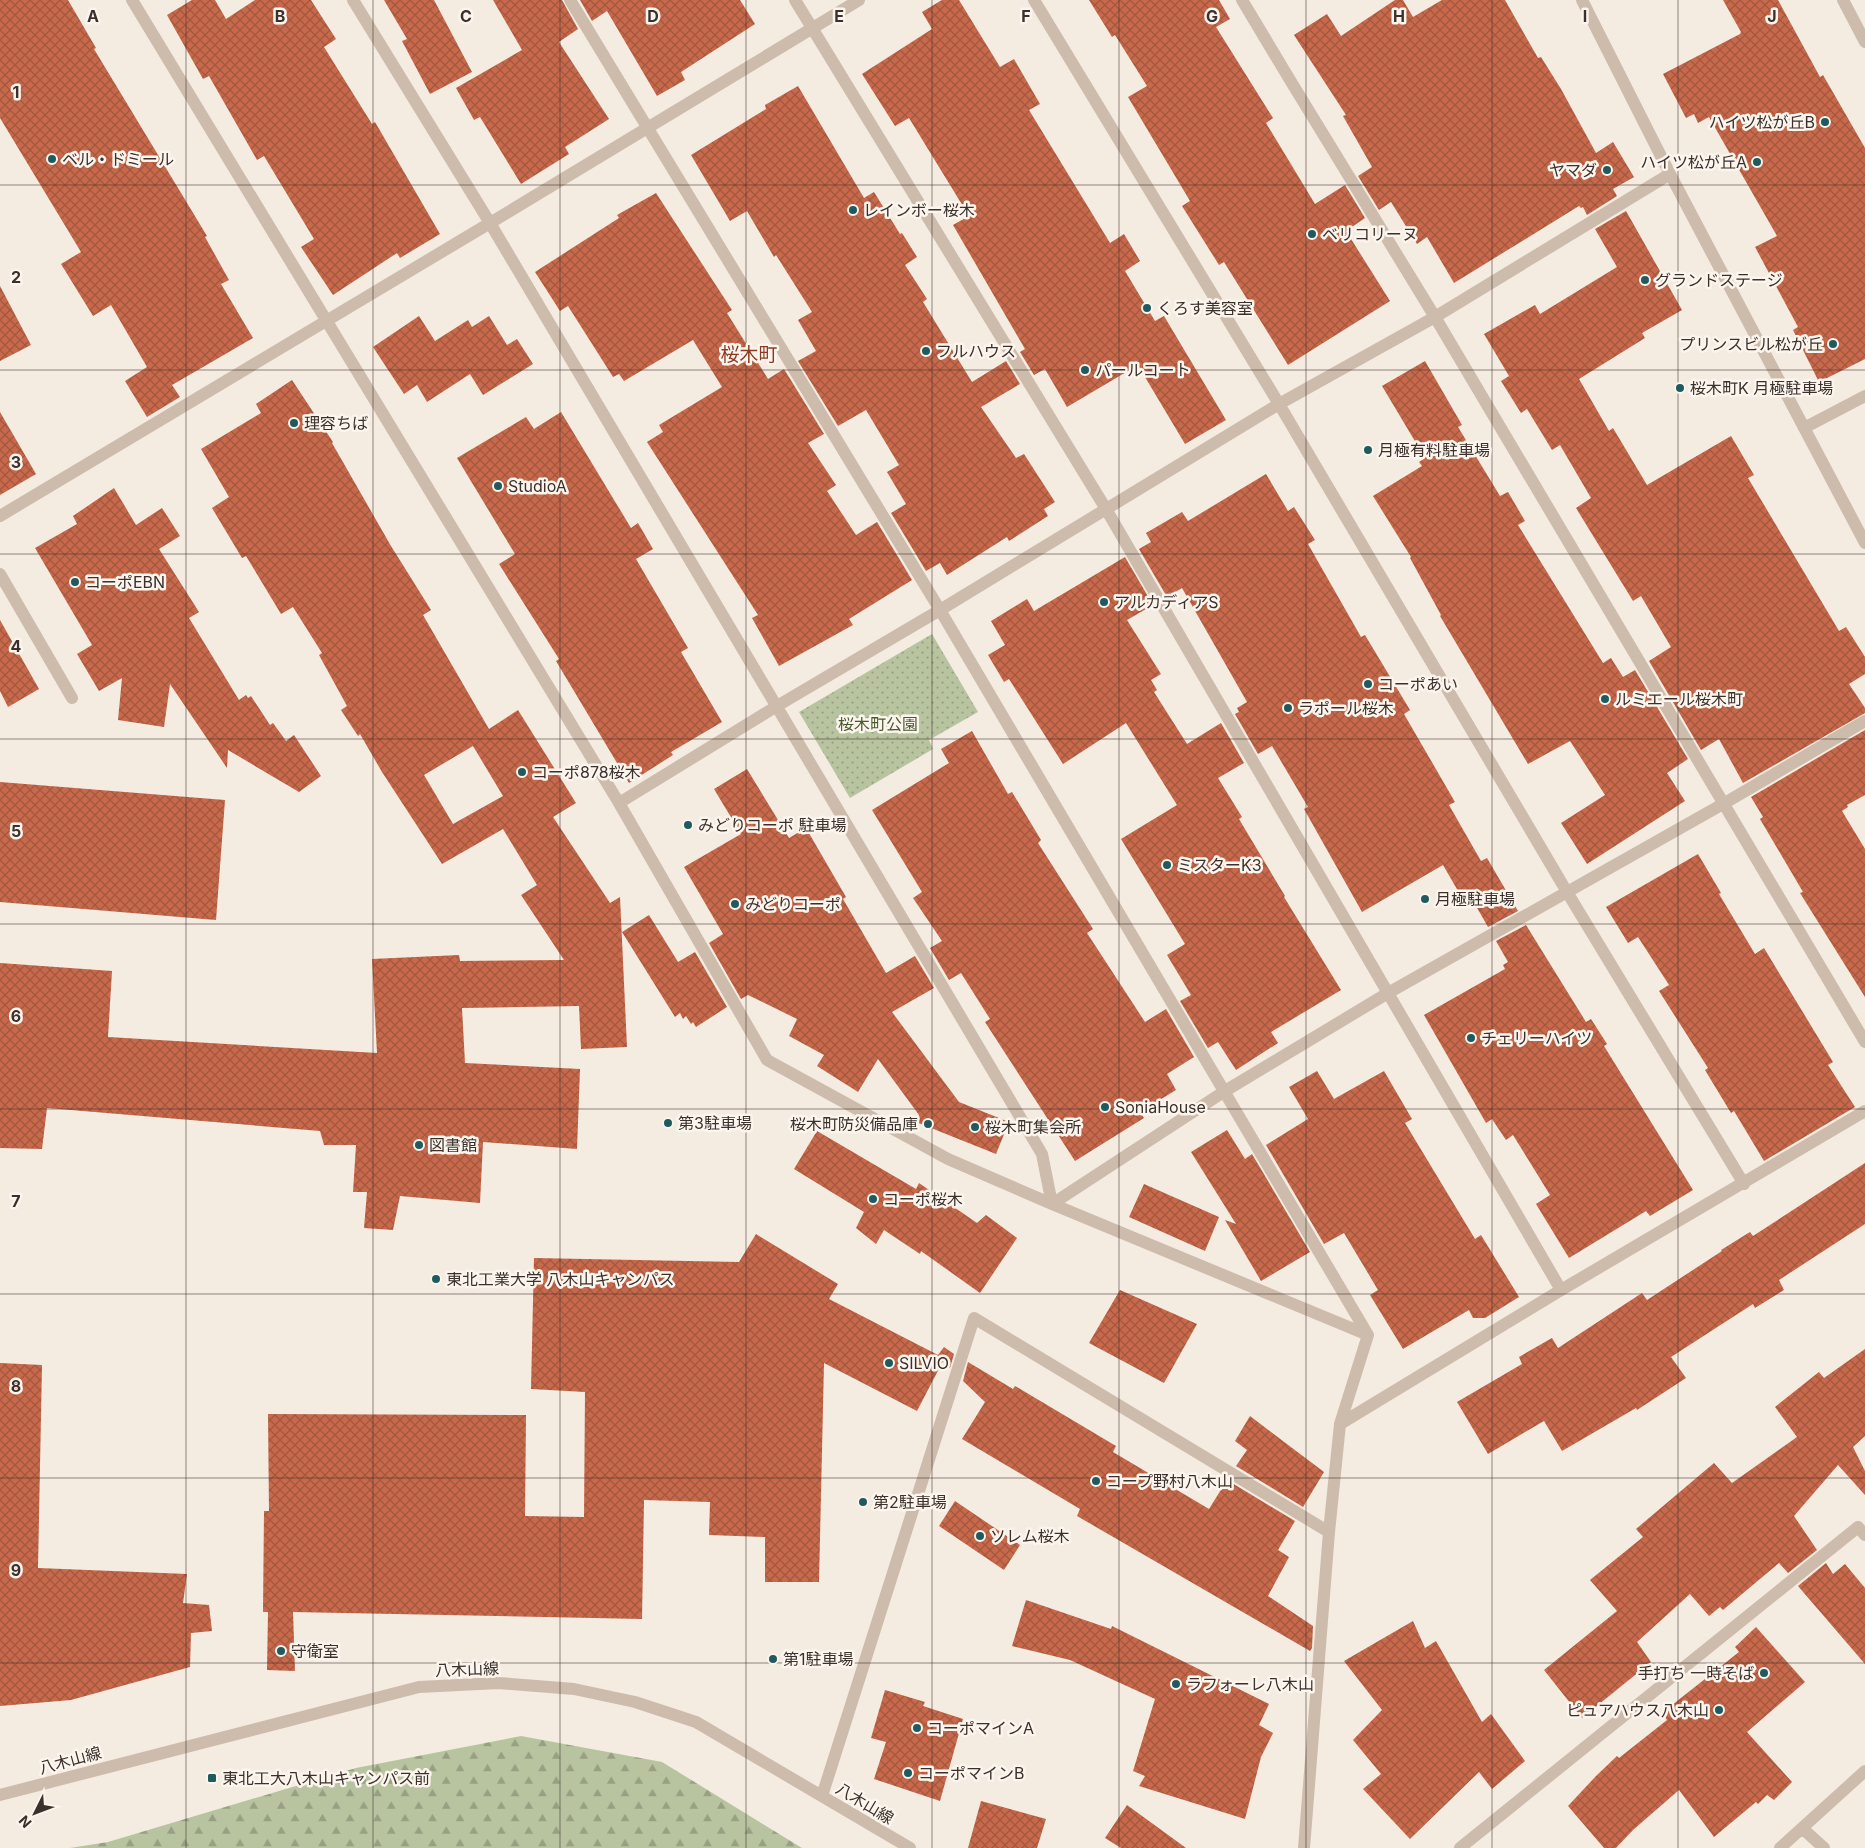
<svg xmlns="http://www.w3.org/2000/svg" width="1865" height="1848" font-family="Inter,'Noto Sans JP',sans-serif">
	<style>
		.forest { fill: url(#forest-firs) }
		.park { fill: url(#park-dots) }
		.building { fill: url(#building-cross-hatch); fill-rule: evenodd }
		.lines { fill: none; stroke-linecap: round; stroke-linejoin: round }
		.minor { stroke: #cdbbac; stroke-width: 12 }
		.grid { fill: none; stroke: #3b302b; stroke-width: 1; stroke-opacity: 0.55 }
		.poi-dot { fill: #1f5a5e; stroke: #fbf5ee; stroke-width: 2 }
		.labels { text-anchor: middle; stroke-width: 5; stroke-linejoin: round; paint-order: stroke }
		.poi-label { font-size: 16px; fill: #3b302b; stroke: #fbf5ee; text-anchor: start }
		.park-label { font-size: 16px; fill: #4a5a2e; stroke: #fbf5ee }
		.street-label { font-size: 16px; fill: #3b302b; stroke: #fbf5ee }
		.quarter-label { font-size: 19px; fill: #8c3b22; stroke: #fbf5ee }
		.grid-label { font-size: 16px; text-anchor: middle; font-weight: bold; fill: #3b302b; stroke: #fbf5ee; stroke-width: 5; stroke-linejoin: round; paint-order: stroke }
	</style>
	<defs>
		<pattern id="forest-firs" width="22" height="20" patternUnits="userSpaceOnUse" patternTransform="scale(1.25)"><rect width="22" height="20" fill="#b8c4a0"/><path d="M5 1l3.5 6h-7zM16 11l3.5 6h-7z" fill="#97a083"/></pattern>
		<pattern id="park-dots" width="8" height="8" patternUnits="userSpaceOnUse" patternTransform="scale(1.25)"><rect width="8" height="8" fill="#b8c4a0"/><path d="M2 2h.1M6 6h.1" fill="none" stroke="#97a083" stroke-width="1.8" stroke-linecap="round"/></pattern>
		<pattern id="building-cross-hatch" width="8" height="8" patternUnits="userSpaceOnUse" patternTransform="scale(1.25)"><rect width="8" height="8" fill="#c8694b"/><path d="M0 0l8 8M0 8l8-8" fill="none" stroke="#a4573f"/></pattern>
	</defs>
	<rect width="100%" height="100%" fill="#f4ebe1"/>
	<path class="forest" d="M521 1736 662 1762 802 1848H70L108 1842 356 1768Z"/>
	<path class="park" d="M932 634 978 712 929 740 933 749 850 798 799 712Z"/>
	<path class="building" d="M0 0H68L96 48 94 49 207 236 205 237 229 280 221 284 253 338 172 385 180 397 147 417 125 381 147 367 111 305 93 316 61 264 81 252 0 118Z
		M192 0H215L226 19 255 0H311L336 39 324 47 372 124 375 122 440 234 400 258 397 253 333 295 301 247 314 239 264 156 257 160 209 76 203 79 167 15Z
		M384 0H434L472 72 430 94 402 41 407 39Z
		M493 0H562L578 29 559 42 609 119 565 147 569 154 521 184 480 117 474 120 456 88 522 50Z
		M580 0H740L755 24 681 72 685 80 657 96 607 11 592 21Z
		M942 0H959L1000 67 1014 59 1040 104 1029 110 1110 243 1124 234 1140 261 1125 271 1155 321 1164 316 1226 420 1185 444 1139 367 1134 370 1133 368 1067 407 1045 369 1034 375 1020 352 1025 349 953 225 969 216 909 118 895 126 862 74 932 29 922 12Z
		M1089 0H1219L1230 19 1216 27 1273 118 1266 123 1315 204 1345 185 1365 218 1346 231 1390 301 1288 365 1224 262 1219 265 1182 206 1190 201 1128 97 1147 86 1115 35 1112 37Z
		M1395 0H1403L1413 17 1442 0H1505L1538 58 1541 57 1561 89 1596 153 1613 142 1634 177 1613 189 1617 196 1587 215 1583 207 1581 208 1579 206 1454 283 1427 237 1417 244 1391 202 1379 210 1358 176 1372 167 1343 116 1346 115 1294 35 1327 14 1341 36Z
		M1723 0H1778L1820 77 1823 75 1865 148V359L1819 382 1793 330 1798 327 1755 247 1777 236 1709 117 1698 123 1694 114 1686 118 1663 74 1740 34 1741 32Z
		M798 86 864 198 874 192 900 234 902 233 917 257 905 265 927 299 923 302 972 382 1006 361 1020 384 981 407 1016 458 1024 454 1055 502 1044 509 1048 516 1009 541 1007 537 947 575 940 563 926 571 891 513 906 504 887 472 899 465 866 410 838 426 798 361 816 351 798 320 812 312 776 255 774 257 747 211 730 221 691 155 766 109 765 105Z
		M656 193 732 310 727 313 768 379 784 369 824 434 808 443 836 485 827 491 856 535 877 522 912 580 849 619 853 625 779 666 752 618 758 615 647 442 663 432 659 425 722 387 693 340 624 381 619 374 613 377 568 306 560 311 535 272 619 218 617 215Z
		M1626 211 1682 310 1642 333 1645 338 1579 379 1609 431 1613 428 1647 485 1731 436 1754 475 1748 478 1839 631 1846 627 1865 657V674L1849 684 1865 708V713L1743 783 1719 739 1701 750 1649 661 1671 647 1641 596 1633 601 1576 508 1591 498 1560 445 1552 450 1527 409 1521 413 1501 381 1509 376 1484 334 1535 305 1540 314 1617 267 1595 229Z
		M0 286 31 345 0 361Z
		M419 316 435 341 468 320 472 327 489 316 507 345 517 339 533 364 483 395 470 374 427 402 417 385 404 394 373 347Z
		M1425 361 1462 425 1458 427 1500 496 1508 492 1525 521 1518 525 1603 663 1611 658 1623 677 1635 670 1688 759 1667 773 1685 801 1587 864 1561 823 1605 795 1570 741 1528 764 1440 616 1441 615 1410 558 1411 557 1373 496 1422 466 1419 462 1425 458 1382 386Z
		M292 380 333 442 332 443 391 546 431 610 423 615 489 729 518 710 576 803 553 817 610 903 620 897 627 1047 581 1049 579 1006 462 1008 465 1063 580 1069 577 1149 483 1142 480 1203 400 1196 393 1230 364 1228 367 1192H353L356 1145H324L320 1131 47 1108 42 1149 0 1148V963L112 971 108 1037 377 1053 372 959 459 955 460 961 564 960 521 895 537 885 503 829 442 864 382 772 360 734 358 736 341 710 347 706 319 655 322 653 293 607 281 614 246 556 242 558 212 508 229 497 201 449 261 413 256 404ZM473 746 503 796 453 824 424 775Z
		M0 412 36 474 0 495Z
		M561 412 631 528 638 523 653 549 636 559 688 648 681 652 722 722 671 752 673 755 629 783 556 661 559 659 499 564 515 554 457 458 526 417 534 429Z
		M1266 474 1288 511 1294 507 1315 540 1308 544 1361 637 1365 635 1410 710 1404 714 1455 802 1449 805 1481 861 1487 858 1518 911 1488 927 1472 899 1465 903 1443 865 1362 912 1304 809 1308 807 1272 746 1258 754 1235 714 1239 712 1237 708 1247 702 1182 588 1167 597 1139 549 1151 542 1146 533 1182 512 1188 521Z
		M114 488 136 525 162 508 180 536 159 549 199 612 189 618 239 700 246 695 248 698 251 696 270 725 273 723 286 741 294 735 321 776 299 792 228 750 227 768 170 684 164 727 118 720 122 678 99 691 77 654 92 645 35 548 77 524 73 516Z
		M1125 557 1153 605 1127 620 1161 674 1151 680 1157 690 1154 692 1187 744 1221 723 1244 763 1218 778 1242 817 1239 819 1285 896 1284 897 1341 990 1271 1032 1278 1043 1236 1070 1218 1042 1208 1048 1180 1001 1191 995 1167 955 1185 944 1121 839 1177 805 1126 723 1063 764 1009 679 1004 682 988 655 1005 645 991 621 1027 599 1034 611Z
		M0 620 39 689 8 707 0 691Z
		M1865 730V795L1847 805 1848 807 1842 811 1865 849V997L1800 893 1803 892 1760 819 1763 817 1751 797Z
		M972 731 1008 794 1012 792 1041 840 1038 843 1093 929 1087 933 1145 1022 1166 1009 1194 1057 1167 1074 1176 1090 1140 1112 1144 1118 1075 1161 985 1022 990 1019 961 973 949 980 930 948 942 941 913 898 922 892 872 810 949 763 941 749Z
		M747 769 789 838 806 828 846 897 843 899 886 973 915 956 934 988 892 1012 959 1102 1009 1122 996 1154 916 1122 919 1115 878 1059 858 1092 817 1066 824 1055 789 1036 797 1019 748 995 741 999 709 943 723 934 684 867 741 834 714 789Z
		M0 782 225 800 216 920 0 902Z
		M1698 854 1721 893 1719 894 1755 954 1764 948 1833 1062 1828 1065 1855 1107 1764 1161 1734 1111 1731 1113 1705 1070 1708 1068 1659 991 1669 985 1638 937 1628 943 1606 907Z
		M649 915 678 962 695 952 727 1007 696 1027 693 1022 691 1024 686 1016 683 1019 680 1013 675 1017 622 932Z
		M1526 925 1586 1022 1591 1019 1607 1044 1604 1046 1693 1190 1650 1216 1646 1211 1569 1258 1536 1204 1550 1195 1513 1135 1506 1140 1492 1119 1486 1123 1424 1015 1505 969 1503 965 1508 962 1496 941Z
		M1317 1071 1334 1099 1384 1071 1412 1119 1405 1123 1475 1239 1481 1235 1519 1297 1485 1318H1473L1469 1310 1403 1349 1370 1295 1378 1290 1344 1233 1324 1244 1266 1145 1308 1119 1289 1087Z
		M1227 1130 1245 1159 1252 1154 1310 1252 1261 1281 1225 1220 1236 1224 1191 1152Z
		M817 1131 916 1189 919 1183 977 1223 986 1215 1017 1238 980 1293 921 1251 920 1254 884 1230 876 1244 856 1228 864 1212 794 1169Z
		M1865 1163V1224L1779 1280 1784 1290 1755 1308 1753 1304 1671 1357 1686 1378 1637 1410 1636 1408 1562 1451 1544 1421 1488 1454 1457 1402 1522 1364 1519 1357 1552 1338 1558 1348 1642 1293 1647 1300 1722 1251 1721 1250 1750 1232 1753 1236Z
		M1144 1184 1219 1217 1205 1251 1129 1217Z
		M756 1234 838 1284 829 1299 938 1355 944 1347 954 1354 950 1368 943 1361 917 1411 824 1363 819 1582H765V1537L709 1535 710 1502 644 1500 642 1619 293 1612 295 1671 267 1670 268 1612H263L264 1511H269L268 1414 526 1415 525 1516 584 1517 585 1392 531 1389 534 1258 739 1262Z
		M1120 1290 1197 1324 1164 1383 1089 1343Z
		M1865 1349V1436L1853 1447 1865 1471V1495L1838 1465 1794 1516 1817 1550 1788 1573 1779 1563 1723 1610 1720 1607 1709 1616 1690 1594 1637 1642 1651 1662 1582 1718 1544 1670 1617 1611 1590 1580 1643 1537 1636 1529 1714 1463 1732 1483 1797 1437 1775 1407 1819 1372 1824 1378Z
		M968 1362 1013 1389 1015 1386 1116 1446 1113 1452 1209 1509 1227 1480 1295 1521 1278 1550 1289 1557 1268 1596 1313 1626 1312 1648 1310 1651 1077 1516 1080 1509 962 1439 985 1402 963 1381Z
		M0 1363 42 1365 38 1568 187 1574 183 1603 209 1605 212 1631 191 1633 190 1667 71 1700 0 1706Z
		M1250 1416 1324 1472 1303 1507 1236 1466 1247 1450 1235 1441Z
		M955 1501 1020 1545 1004 1570 939 1526Z
		M1826 1563 1833 1574 1845 1564 1865 1588V1664L1798 1586Z
		M1026 1600 1111 1629 1112 1626 1269 1704 1259 1725 1273 1733 1261 1757 1245 1819 1139 1786 1145 1776 1133 1771 1155 1699 1070 1660 1012 1646Z
		M1413 1621 1425 1648 1436 1641 1482 1722 1491 1714 1525 1761 1492 1789 1479 1772 1410 1839 1363 1789 1381 1774 1353 1740 1382 1710 1344 1661Z
		M1756 1627 1805 1682 1747 1732 1792 1782 1774 1800 1767 1795 1758 1804 1756 1802 1714 1837 1679 1790 1633 1830 1616 1848H1604L1568 1806 1596 1776 1617 1756 1619 1758 1667 1720 1662 1713 1739 1652 1735 1647Z
		M885 1690 925 1702 923 1706 963 1719 940 1801 874 1779 886 1742 871 1738Z
		M981 1801 1046 1819 1037 1848H968Z
		M1127 1805 1186 1848H1121L1105 1838Z"/>
	<g class="lines">
		<path class="minor" d="M132 0 619 803 767 1060 948 1159 1052 1204 1368 1335
			M353 0 490 223 1042 1154 1052 1204 1225 1091 1388 993 1723 804 1865 721
			M570 0 940 610 1368 1335 1340 1424 1329 1532 1304 1848
			M795 0 1106 509 1561 1290
			M1034 0 1279 404 1567 892 1744 1184
			M1242 0 1290 80 1435 317 1865 1042
			M1582 0 1670 174 1865 543
			M1843 0 1865 42
			M1804 428 1865 396
			M0 516 490 223 859 0
			M0 574 72 698
			M619 803 777 706 940 610 1279 404 1435 317 1670 174
			M1340 1424 1561 1290 1865 1111
			M0 1795 419 1687 499 1683 574 1689 635 1702 696 1722 910 1848
			M822 1796 974 1318 1329 1532
			M1802 1828 1824 1848
			M1460 1848 1858 1527 1865 1535
			M1780 1848 1865 1771"/>
	</g>
	<path class="grid" d="M186 0V1848M373 0V1848M560 0V1848M746 0V1848M932 0V1848M1119 0V1848M1306 0V1848M1492 0V1848M1678 0V1848M0 185H1865M0 370H1865M0 554H1865M0 739H1865M0 924H1865M0 1109H1865M0 1294H1865M0 1478H1865M0 1663H1865"/>
	<g class="poi-dot">
		<circle cx="1825" cy="122" r="5"/>
		<circle cx="52" cy="159" r="5"/>
		<circle cx="1757" cy="162" r="5"/>
		<circle cx="1607" cy="170" r="5"/>
		<circle cx="853" cy="210" r="5"/>
		<circle cx="1312" cy="234" r="5"/>
		<circle cx="1645" cy="280" r="5"/>
		<circle cx="1147" cy="308" r="5"/>
		<circle cx="1833" cy="344" r="5"/>
		<circle cx="926" cy="351" r="5"/>
		<circle cx="1085" cy="370" r="5"/>
		<circle cx="1680" cy="388" r="5"/>
		<circle cx="294" cy="423" r="5"/>
		<circle cx="1368" cy="450" r="5"/>
		<circle cx="498" cy="486" r="5"/>
		<circle cx="75" cy="582" r="5"/>
		<circle cx="1104" cy="602" r="5"/>
		<circle cx="1368" cy="684" r="5"/>
		<circle cx="1605" cy="699" r="5"/>
		<circle cx="1288" cy="708" r="5"/>
		<circle cx="522" cy="772" r="5"/>
		<circle cx="688" cy="825" r="5"/>
		<circle cx="1167" cy="865" r="5"/>
		<circle cx="1425" cy="899" r="5"/>
		<circle cx="735" cy="904" r="5"/>
		<circle cx="1471" cy="1038" r="5"/>
		<circle cx="1105" cy="1107" r="5"/>
		<circle cx="668" cy="1123" r="5"/>
		<circle cx="928" cy="1124" r="5"/>
		<circle cx="975" cy="1127" r="5"/>
		<circle cx="419" cy="1145" r="5"/>
		<circle cx="873" cy="1199" r="5"/>
		<circle cx="436" cy="1279" r="5"/>
		<circle cx="889" cy="1363" r="5"/>
		<circle cx="1096" cy="1481" r="5"/>
		<circle cx="863" cy="1502" r="5"/>
		<circle cx="980" cy="1536" r="5"/>
		<circle cx="281" cy="1651" r="5"/>
		<circle cx="773" cy="1659" r="5"/>
		<circle cx="1764" cy="1673" r="5"/>
		<circle cx="1176" cy="1684" r="5"/>
		<circle cx="1719" cy="1710" r="5"/>
		<circle cx="917" cy="1728" r="5"/>
		<circle cx="908" cy="1773" r="5"/>
		<rect x="207" y="1773" width="10" height="10" rx="2.5"/>
	</g>
	<g class="labels">
		<g class="poi-label">
			<text x="1815" y="128" text-anchor="end">ハイツ松が丘B</text>
			<text x="62" y="165">ベル・ドミール</text>
			<text x="1747" y="168" text-anchor="end">ハイツ松が丘A</text>
			<text x="1597" y="176" text-anchor="end">ヤマダ</text>
			<text x="863" y="216">レインボー桜木</text>
			<text x="1322" y="240">ベリコリーヌ</text>
			<text x="1655" y="286">グランドステージ</text>
			<text x="1157" y="314">くろす美容室</text>
			<text x="1823" y="350" text-anchor="end">プリンスビル松が丘</text>
			<text x="936" y="357">フルハウス</text>
			<text x="1095" y="376">パールコート</text>
			<text x="1690" y="394">桜木町K 月極駐車場</text>
			<text x="304" y="429">理容ちば</text>
			<text x="1378" y="456">月極有料駐車場</text>
			<text x="508" y="492">StudioA</text>
			<text x="85" y="588">コーポEBN</text>
			<text x="1114" y="608">アルカディアS</text>
			<text x="1378" y="690">コーポあい</text>
			<text x="1615" y="705">ルミエール桜木町</text>
			<text x="1298" y="714">ラポール桜木</text>
			<text x="532" y="778">コーポ878桜木</text>
			<text x="698" y="831">みどりコーポ 駐車場</text>
			<text x="1177" y="871">ミスターK3</text>
			<text x="1435" y="905">月極駐車場</text>
			<text x="745" y="910">みどりコーポ</text>
			<text x="1481" y="1044">チェリーハイツ</text>
			<text x="1115" y="1113">SoniaHouse</text>
			<text x="678" y="1129">第3駐車場</text>
			<text x="918" y="1130" text-anchor="end">桜木町防災備品庫</text>
			<text x="985" y="1133">桜木町集会所</text>
			<text x="429" y="1151">図書館</text>
			<text x="883" y="1205">コーポ桜木</text>
			<text x="446" y="1285">東北工業大学 八木山キャンパス</text>
			<text x="899" y="1369">SILVIO</text>
			<text x="1106" y="1487">コープ野村八木山</text>
			<text x="873" y="1508">第2駐車場</text>
			<text x="990" y="1542">ソレム桜木</text>
			<text x="291" y="1657">守衛室</text>
			<text x="783" y="1665">第1駐車場</text>
			<text x="1754" y="1679" text-anchor="end">手打ち 一時そば</text>
			<text x="1186" y="1690">ラフォーレ八木山</text>
			<text x="1709" y="1716" text-anchor="end">ピュアハウス八木山</text>
			<text x="927" y="1734">コーポマインA</text>
			<text x="918" y="1779">コーポマインB</text>
			<text x="222" y="1784">東北工大八木山キャンパス前</text>
		</g>
		<g class="park-label">
			<text x="878" y="730">桜木町公園</text>
		</g>
		<g class="street-label">
			<text transform="translate(467 1669) rotate(-2)" y="6">八木山線</text>
			<text transform="translate(70 1760) rotate(-15)" y="6">八木山線</text>
			<text transform="translate(865 1803) rotate(31)" y="6">八木山線</text>
		</g>
		<g class="quarter-label">
			<text x="749" y="361">桜木町</text>
		</g>
	</g>
	<g class="grid-label">
		<text x="93" y="22">A</text>
		<text x="280" y="22">B</text>
		<text x="466" y="22">C</text>
		<text x="653" y="22">D</text>
		<text x="839" y="22">E</text>
		<text x="1026" y="22">F</text>
		<text x="1212" y="22">G</text>
		<text x="1399" y="22">H</text>
		<text x="1585" y="22">I</text>
		<text x="1772" y="22">J</text>
		<text x="16" y="98">1</text>
		<text x="16" y="283">2</text>
		<text x="16" y="468">3</text>
		<text x="16" y="652">4</text>
		<text x="16" y="837">5</text>
		<text x="16" y="1022">6</text>
		<text x="16" y="1207">7</text>
		<text x="16" y="1392">8</text>
		<text x="16" y="1576">9</text>
	</g>
	<g transform="translate(35 1813) rotate(228)" stroke="#fbf5ee" stroke-width="4" paint-order="stroke">
	<path d="M0-4L9 19L0 12L-9 19Z" fill="#3b302b"/>
	<text y="-8" font-size="14" font-weight="bold" text-anchor="middle" fill="#3b302b">N</text>
	</g>
</svg>
